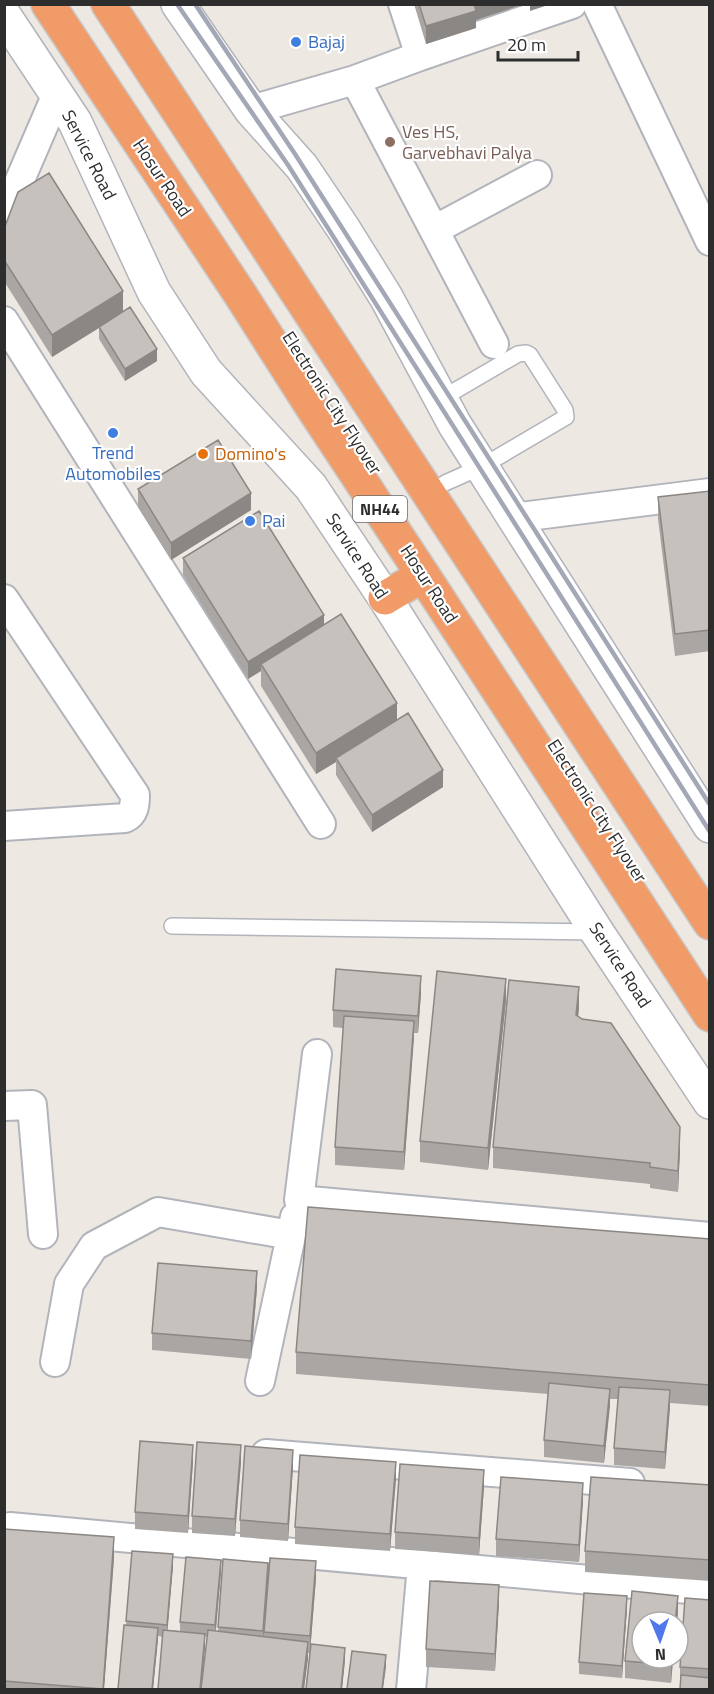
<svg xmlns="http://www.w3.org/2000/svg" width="714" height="1694" font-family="'Titillium Web',sans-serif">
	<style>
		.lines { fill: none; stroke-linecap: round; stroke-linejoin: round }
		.lane-casing { stroke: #b2b4bc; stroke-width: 18 }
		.street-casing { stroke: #b2b4bc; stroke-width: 32 }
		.secondary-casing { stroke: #b2b4bc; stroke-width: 36 }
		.highway-casing { stroke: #c8c8c8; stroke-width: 36 }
		.lane { stroke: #fff; stroke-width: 15 }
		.street { stroke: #fff; stroke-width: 28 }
		.secondary { stroke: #fff; stroke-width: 33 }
		.highway { stroke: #f19b69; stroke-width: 33 }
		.rail { stroke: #a4a8b6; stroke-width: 4.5 }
		.wall { fill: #aaa6a3 }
		.shaded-wall { fill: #8b8784 }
		.building { fill: #c6c1bd; stroke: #8b8784; stroke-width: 1.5 }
		.shop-dot { fill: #3f7fe0; stroke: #fff; stroke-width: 2 }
		.education-dot { fill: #8d6e63; stroke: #fff; stroke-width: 2 }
		.food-dot { fill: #e8710a; stroke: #fff; stroke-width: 2 }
		.labels { text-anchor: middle; stroke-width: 4.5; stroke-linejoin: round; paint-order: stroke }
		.shield { fill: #fff; stroke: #6c6c6c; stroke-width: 1.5 }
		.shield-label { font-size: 16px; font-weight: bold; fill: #2d2d2d }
		.shop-label { font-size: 18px; fill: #366cbe; stroke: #fff; text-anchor: start }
		.education-label { font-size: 18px; fill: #785e54; stroke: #fff; text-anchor: start }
		.street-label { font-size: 18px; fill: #2d2d2d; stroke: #fff }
		.food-label { font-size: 18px; fill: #c56008; stroke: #fff; text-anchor: start }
	</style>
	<rect width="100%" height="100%" fill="#ede8e2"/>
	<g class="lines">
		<defs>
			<path id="lane" d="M441 399 518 354 526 353 530 355 565 410 566 417 481 467 445 483
				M172 926 597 932"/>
			<path id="street" d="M403 4 420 56
				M597 4 710 241
				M355 80 494 344
				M251 110 355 80 420 56 572 4
				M4 217 57 94
				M434 230 537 175
				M4 321 321 824
				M513 518 710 493
				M4 599 135 795C135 805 134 814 125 818L4 826
				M317 1054 299 1200 710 1237
				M4 1106 32 1105 43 1234
				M55 1362 69 1284 94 1246 158 1212 291 1235
				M260 1381 295 1217
				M266 1454 630 1483
				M4 1530 10 1527 710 1591
				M411 1690 422 1565"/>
			<path id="secondary" d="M178 4 251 110 302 167 343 228 386 297 455 425 710 826
				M4 15 75 122 154 292 206 372 311 487 385 598 597 932 710 1102"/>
			<path id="highway" d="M48 4 240 294 312 407 423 575 710 1015
				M108 4 710 923
				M385 598 423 575"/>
		</defs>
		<use href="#lane" class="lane-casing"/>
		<use href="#street" class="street-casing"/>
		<use href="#secondary" class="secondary-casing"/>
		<use href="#highway" class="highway-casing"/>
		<use href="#lane" class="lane"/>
		<use href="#street" class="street"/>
		<use href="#secondary" class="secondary"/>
		<use href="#highway" class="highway"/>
		<path class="rail" d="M177 4 288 165 710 832
			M195 4 295 154 710 805"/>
	</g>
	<path class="wall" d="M414 4H524L476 20V18V28L426 44Z
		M4 229 123 312 157 361 125 381 99 339V328L52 357 4 281Z
		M138 489 251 510 171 560 138 507Z
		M710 491V651L675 656 658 519V497Z
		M183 558 324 625 397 720 443 787 372 832 336 775V762L316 774 261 686V671L248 679 183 575Z
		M421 993 418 1033H414L404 1170 335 1165V1147L343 1028 333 1027V1010Z
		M506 1000 488 1170 420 1162V1141Z
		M579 1008 578 1016 680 1149 678 1192 650 1188V1184L493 1168V1147Z
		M710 1239V1406L670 1403 665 1469 614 1465V1448L618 1399H610L604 1463 544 1457V1440L548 1394 296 1374V1352Z
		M257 1288 251 1359 152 1350V1333Z
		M193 1462 188 1533 135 1529V1512Z
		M241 1462 235 1536 192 1533V1516Z
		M293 1467 288 1541 240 1537V1520Z
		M396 1479 390 1551 295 1544V1527Z
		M710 1485V1581L585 1572V1551Z
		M484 1487 479 1555 395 1549V1532Z
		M583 1500 579 1562 496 1556V1539Z
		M4 1529 114 1558 104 1689H4Z
		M132 1551 173 1566 167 1630 180 1631V1622L221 1572 216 1631H218L223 1559 316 1578 310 1652 345 1660 342 1689H306L310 1653H308L304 1689H201L208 1637 205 1636V1646L201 1689 163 1637 158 1636 153 1689H118L126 1625Z
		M710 1600V1689L680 1684V1667Z
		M499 1602 495 1671 426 1667V1649Z
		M627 1608 622 1678 579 1674V1662Z
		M678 1613 671 1683 625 1678V1661Z"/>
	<path class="shaded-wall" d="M476 4H524L476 20Z
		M530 4H551L530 11Z
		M476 11V28L426 44V26Z
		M123 291V313L52 357V335Z
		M157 349V361L125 381V369Z
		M251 493V510L171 560V543Z
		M324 615V632L261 664V671L248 679V662Z
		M397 703V725L336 758V762L316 774V753Z
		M443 770V787L372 832V815Z
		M421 976V993L418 1033V1016Z
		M506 979V1000L488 1170V1148Z
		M579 987V1008L576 1036V1015Z
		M414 1021V1038L404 1170V1152Z
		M680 1127V1149L678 1192V1171Z
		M257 1271V1288L251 1359V1341Z
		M610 1389V1406L604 1463V1446Z
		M670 1390V1408L665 1469V1452Z
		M193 1445V1462L188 1533V1516Z
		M241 1445V1462L235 1536V1519Z
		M293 1450V1467L288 1541V1524Z
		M396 1462V1479L390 1551V1534Z
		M484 1470V1487L479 1555V1538Z
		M583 1483V1500L579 1562V1545Z
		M114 1537V1558L104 1689H103Z
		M173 1554V1566L167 1637V1625Z
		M221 1560V1572L215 1637V1625Z
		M316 1561V1578L310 1653V1636Z
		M268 1563V1575L263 1643V1631Z
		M499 1585V1602L495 1671V1654Z
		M627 1596V1608L622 1678V1666Z
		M678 1596V1613L677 1622H675Z
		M158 1628V1640L153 1689H152Z
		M205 1634V1646L201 1689H200Z
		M308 1642V1659L304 1689H302Z
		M345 1648V1660L342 1689H341Z
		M386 1655V1667L383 1689H382Z
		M671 1658H673L671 1683Z"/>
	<path class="building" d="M419 4H474L476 11 426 26Z
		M49 173 123 291 52 335 4 260V229L18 192Z
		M130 307 157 349 125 369 99 327Z
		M218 440 251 493 171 543 138 489Z
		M710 491V630L675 634 658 497Z
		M259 511 324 615 248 662 183 558Z
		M341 614 397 703 316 753 261 664Z
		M408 713 443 770 372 815 336 758Z
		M336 969 421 976 418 1016 333 1010Z
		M437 971 506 979 488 1148 420 1141Z
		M509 980 579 987 576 1015 582 1019 611 1023 680 1127 678 1171 650 1167V1163L493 1147Z
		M344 1016 414 1021 404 1152 335 1147Z
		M308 1207 710 1239V1385L296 1352Z
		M158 1263 257 1271 251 1341 152 1333Z
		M549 1383 610 1389 604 1446 544 1440Z
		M619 1387 670 1390 665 1452 614 1448Z
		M140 1441 193 1445 188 1516 135 1512Z
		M197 1442 241 1445 235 1519 192 1516Z
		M245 1446 293 1450 288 1524 240 1520Z
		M300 1455 396 1462 390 1534 295 1527Z
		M400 1464 484 1470 479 1538 395 1532Z
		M501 1477 583 1483 579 1545 496 1539Z
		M591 1477 710 1485V1560L585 1551Z
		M4 1529 114 1537 103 1689 4 1681Z
		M132 1551 173 1554 167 1625 126 1621Z
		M186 1557 221 1560 215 1625 180 1622Z
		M270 1558 316 1561 310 1636 264 1632Z
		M223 1559 268 1563 263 1631 218 1627Z
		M430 1581 499 1585 495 1654 426 1649Z
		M632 1591 678 1596 675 1622H642V1658H671V1665L625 1661Z
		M584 1593 627 1596 622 1666 579 1662Z
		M685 1598 710 1600V1669L680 1667Z
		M124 1625 158 1628 152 1689H118Z
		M163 1630 205 1634 200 1689H158Z
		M208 1630 308 1642 302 1689H201Z
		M311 1644 345 1648 341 1689H306Z
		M352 1651 386 1655 382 1689H347Z
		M681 1675 710 1678V1689H680Z"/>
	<g class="shop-dot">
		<circle cx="296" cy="42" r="6"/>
		<circle cx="113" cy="433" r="6"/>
		<circle cx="250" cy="521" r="6"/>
	</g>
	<circle class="education-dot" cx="390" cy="142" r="6"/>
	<circle class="food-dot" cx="203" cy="454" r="6"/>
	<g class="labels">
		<rect class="shield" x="353" y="496" width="54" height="26" rx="4.5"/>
		<g class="shield-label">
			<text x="380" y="515">NH44</text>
		</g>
		<g class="shop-label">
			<text x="308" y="48">Bajaj</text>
			<text x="113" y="459" text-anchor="middle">Trend<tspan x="113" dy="21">Automobiles</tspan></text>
			<text x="262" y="527">Pai</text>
		</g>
		<g class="education-label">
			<text x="402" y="138">Ves HS,<tspan x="402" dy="21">Garvebhavi Palya</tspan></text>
		</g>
		<g class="street-label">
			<text transform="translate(89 155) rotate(63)" y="6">Service Road</text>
			<text transform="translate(162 178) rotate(56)" y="6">Hosur Road</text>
			<text transform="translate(332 403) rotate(57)" y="6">Electronic City Flyover</text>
			<text transform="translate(357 556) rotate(57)" y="6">Service Road</text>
			<text transform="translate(429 584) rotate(57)" y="6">Hosur Road</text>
			<text transform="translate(597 811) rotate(57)" y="6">Electronic City Flyover</text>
			<text transform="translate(620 965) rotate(57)" y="6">Service Road</text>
		</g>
		<g class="food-label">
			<text x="215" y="460">Domino's</text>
		</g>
	</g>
	<rect width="714" height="1694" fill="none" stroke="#2d2d2d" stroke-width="12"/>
	<g transform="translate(660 1640) rotate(178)"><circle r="28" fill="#ffffff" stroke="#ababab" stroke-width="1.5"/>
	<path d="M0-4.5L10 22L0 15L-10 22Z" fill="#5178eb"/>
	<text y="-9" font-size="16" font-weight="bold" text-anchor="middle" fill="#2d2d2d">N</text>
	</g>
	<path d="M498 51v9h80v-9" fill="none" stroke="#2d2d2d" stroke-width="3"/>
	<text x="507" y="51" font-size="18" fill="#2d2d2d" stroke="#ffffff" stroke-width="4.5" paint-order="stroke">20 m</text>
</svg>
